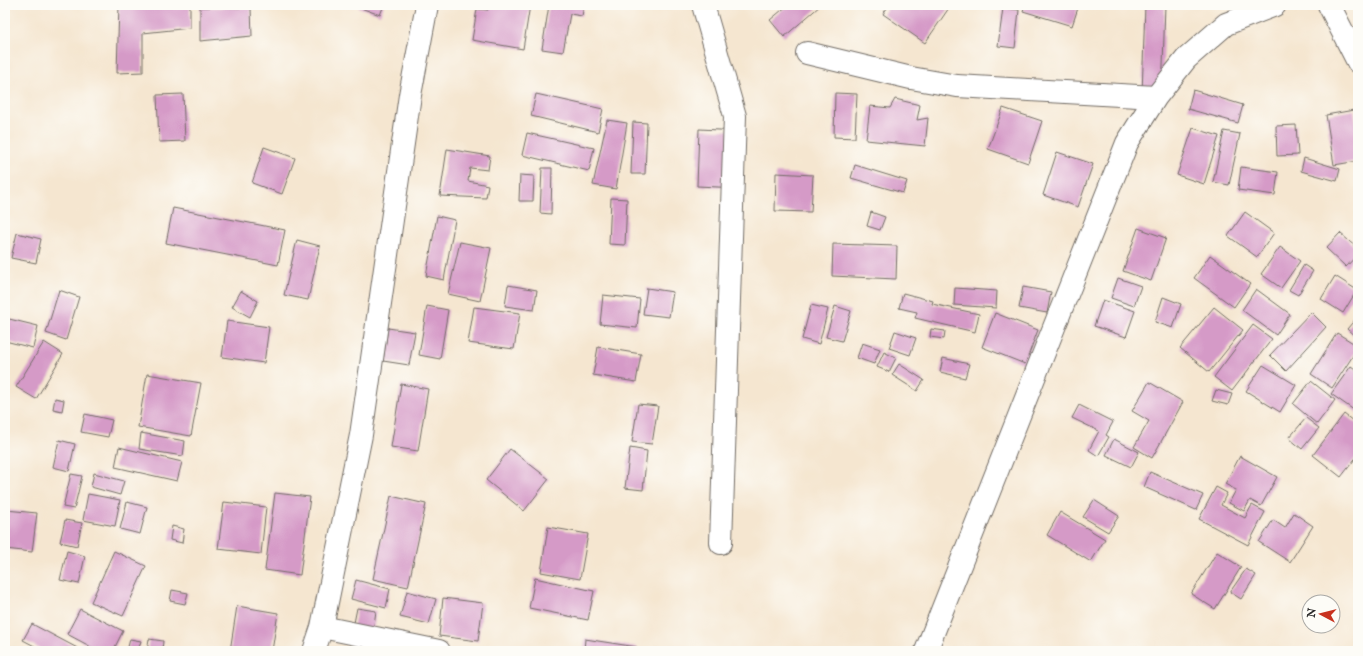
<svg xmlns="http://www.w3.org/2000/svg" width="1363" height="656" font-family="'IM FELL English',serif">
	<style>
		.building { fill: #d59ac7 }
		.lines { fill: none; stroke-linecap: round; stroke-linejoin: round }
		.minor-casing { stroke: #726c65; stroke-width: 24 }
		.minor { stroke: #fff; stroke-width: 22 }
	</style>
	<rect width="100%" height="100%" fill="#fdfcf7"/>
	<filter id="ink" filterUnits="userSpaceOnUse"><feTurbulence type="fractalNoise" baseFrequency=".025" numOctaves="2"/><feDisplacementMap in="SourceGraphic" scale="8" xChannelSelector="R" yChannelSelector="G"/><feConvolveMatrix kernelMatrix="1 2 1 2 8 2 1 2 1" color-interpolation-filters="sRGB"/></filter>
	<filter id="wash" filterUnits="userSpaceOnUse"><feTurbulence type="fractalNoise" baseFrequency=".012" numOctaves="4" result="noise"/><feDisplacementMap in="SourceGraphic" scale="16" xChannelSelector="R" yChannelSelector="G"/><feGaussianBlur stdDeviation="0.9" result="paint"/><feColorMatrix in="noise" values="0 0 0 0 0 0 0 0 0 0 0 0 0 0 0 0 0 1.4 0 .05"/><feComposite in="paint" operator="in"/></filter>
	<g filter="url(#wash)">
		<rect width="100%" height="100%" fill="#f5e6d0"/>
		<g id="blocks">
			<path class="building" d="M119 5H190V28L143 33V72L117 73Z
				M359 5H384L380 15 358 7Z
				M489 5H530L523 49 472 40 477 9 488 10Z
				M549 5H584L582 16 570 14 563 52 542 49Z
				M788 5H821L784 37 770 20Z
				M889 5H951L925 43 883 14Z
				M1025 5H1079L1072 26 1023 11Z
				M1145 5H1165L1162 95H1142Z
				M200 7 251 8 252 36 200 41Z
				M1003 8 1019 10 1015 48 998 46Z
				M1193 90 1243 105 1238 123 1188 109Z
				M835 93 857 94 855 138 834 137Z
				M183 94 185 141 159 142 157 95Z
				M536 94 603 109 598 132 531 116Z
				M895 99 920 105 917 120 928 118 925 146 866 140 870 106 890 108Z
				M1003 108 1042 121 1028 163 988 149Z
				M1354 110 1358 136V161L1334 165 1326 115Z
				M607 120 627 123 616 189 593 185Z
				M633 122 647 123 645 174H631Z
				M1296 125 1298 155 1277 156 1276 126Z
				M1193 128 1219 136 1204 184 1177 175Z
				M699 129 740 131 738 188 697 186Z
				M1224 131 1240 134 1229 185 1213 182Z
				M527 133 594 148 589 171 522 155Z
				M264 147 295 158 282 194 252 183Z
				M447 149 490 156 488 170 470 168 468 181 488 185 486 198 440 196Z
				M1057 152 1093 164 1078 207 1043 195Z
				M1304 158 1340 169 1337 181 1301 171Z
				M855 165 907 181 903 193 851 178Z
				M1241 167 1278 172 1275 195 1238 190Z
				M542 168H552L551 214 540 213Z
				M776 173 813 175 811 212 775 211Z
				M520 175 534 176 533 201H519Z
				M611 198 627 199 625 245 609 244Z
				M173 208 285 230 278 265 166 243Z
				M871 212 885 217 880 230 867 226Z
				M1245 212 1274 233 1257 257 1228 236Z
				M437 216 455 220 444 280 426 276Z
				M1138 228 1166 238 1151 281 1123 271Z
				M17 233 41 239 36 263 11 258Z
				M1340 233 1358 249V254L1346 267 1326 248Z
				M297 240 320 246 308 300 284 295Z
				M460 242 491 248 480 301 448 294Z
				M833 244 897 246 896 279 832 276Z
				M1280 247 1300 261 1281 288 1261 274Z
				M1210 255 1250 284 1234 307 1194 278Z
				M1304 265 1313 271 1298 295 1289 290Z
				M1335 276 1357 290 1343 313 1321 299Z
				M1118 278 1141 286 1134 306 1111 298Z
				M508 285 537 290 534 310 505 306Z
				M1023 287 1051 292 1047 313 1019 308Z
				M647 288 673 292 669 317 643 314Z
				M955 288 997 291 996 308 954 305Z
				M1256 289 1290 314 1276 335 1242 310Z
				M59 290 79 297 66 340 46 333Z
				M241 291 258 301 250 317 232 307Z
				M903 293 933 301 932 304 979 314 975 332 915 318 917 312 899 308Z
				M603 295 640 299 637 328 600 324Z
				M1163 297 1181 304 1173 328 1155 322Z
				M1103 300 1135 311 1126 337 1094 326Z
				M811 305 828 309 819 344 802 339Z
				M427 306 448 310 440 359 419 355Z
				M835 306 851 311 842 341 826 337Z
				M474 307 520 313 514 349 468 343Z
				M1214 307 1243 330 1209 372 1180 348Z
				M1311 312 1326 327 1286 371 1270 355Z
				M995 313 1038 330 1025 364 982 347Z
				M1358 316V339L1347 329Z
				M5 318 38 326 33 348 5 341Z
				M227 321 269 327 264 363 222 357Z
				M1253 325 1272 339 1232 391 1214 377Z
				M388 328 415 332 409 365 383 361Z
				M931 329 945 331 944 339 930 337Z
				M895 331 916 338 910 355 889 348Z
				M1337 333 1358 346V348L1332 388 1311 374Z
				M44 342 63 354 36 399 16 387Z
				M862 343 880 349 874 364 857 358Z
				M598 347 641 354 636 382 593 375Z
				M884 352 896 358 889 372 877 367Z
				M943 358 969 364 965 378 940 372Z
				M899 364 924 380 917 391 892 375Z
				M1263 365 1296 385 1280 412 1246 391Z
				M1351 366 1358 371V413L1331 394Z
				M147 374 201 383 191 436 138 427Z
				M1311 381 1335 400 1317 424 1293 404Z
				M1149 382 1183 402 1152 458 1134 447 1149 421 1132 411Z
				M401 384 428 389 418 451 391 447Z
				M1216 390 1232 394 1228 405 1212 401Z
				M55 398 64 400 62 411 53 409Z
				M638 404 658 406 652 444 632 442Z
				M1079 405 1113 422 1106 435 1109 437 1098 456 1089 450 1099 431 1072 418Z
				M85 414 112 420 108 437 81 432Z
				M1344 414 1358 425V455L1341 477 1313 455Z
				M1306 418 1319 428 1302 449 1289 438Z
				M141 433 185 441 183 456 139 449Z
				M1114 439 1139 452 1131 467 1106 455Z
				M59 440 75 444 69 471 53 467Z
				M119 447 182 462 177 481 115 467Z
				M630 448 647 451 643 490 625 488Z
				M510 449 549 479 524 511 486 480Z
				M1240 456 1277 477 1261 506 1250 500 1244 511 1229 503 1236 490 1225 484Z
				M1150 472 1203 495 1196 510 1144 487Z
				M94 473 124 481 120 495 91 487Z
				M71 474 82 476 74 509 63 507Z
				M1216 487 1227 493 1221 505 1245 518 1252 505 1265 512 1248 545 1199 519Z
				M275 493 310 497 300 575 265 570Z
				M88 494 120 500 115 526 83 520Z
				M391 496 426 504 408 587 373 579Z
				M1094 500 1119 516 1108 532 1083 517Z
				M127 502 147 507 140 534 120 529Z
				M224 502 266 507 261 554 218 549Z
				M6 510 37 513 32 552 5 549Z
				M1060 512 1105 539 1091 562 1047 535Z
				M1294 513 1313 526 1290 562 1259 542 1273 520 1285 528Z
				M65 520 82 523 77 546 60 542Z
				M172 526 184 529 182 543 170 540Z
				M548 527 588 534 580 579 541 572Z
				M67 551 85 556 79 584 60 580Z
				M114 551 146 566 123 616 91 602Z
				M1217 552 1241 567 1215 609 1191 594Z
				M1246 569 1256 575 1241 599 1230 592Z
				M535 578 594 591 588 620 529 608Z
				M356 580 390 589 386 608 351 599Z
				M172 590 188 593 185 604 170 601Z
				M407 591 436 599 429 624 400 617Z
				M443 598 483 603 478 641 439 636Z
				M237 606 278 613 272 651H230Z
				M357 608 376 611 373 632 353 628Z
				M80 609 123 631 113 651H99L67 634Z
				M32 624 83 651H44L23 640Z
				M130 639 141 641 138 651H127Z
				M149 639 163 641 162 651H147Z
				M585 639 637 647 636 651H584Z"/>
		</g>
	</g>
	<g filter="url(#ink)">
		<use href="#blocks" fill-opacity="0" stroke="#726c65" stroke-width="1"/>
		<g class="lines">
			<defs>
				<path id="minor" d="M703 5 735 116 721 543
					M1329 5 1358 62
					M807 53 911 78 957 86 1156 97
					M322 627 439 651
					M314 651 322 627 361 435 410 95 427 5
					M926 651 1127 143 1156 97 1186 59 1226 24 1275 5"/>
			</defs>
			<use href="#minor" class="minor-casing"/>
			<use href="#minor" class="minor"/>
		</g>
	</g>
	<rect width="1363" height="656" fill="none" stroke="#fdfcf7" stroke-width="20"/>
	<g transform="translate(1321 614) rotate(277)"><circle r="19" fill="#fdfcf7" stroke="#a9a8a5"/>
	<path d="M0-3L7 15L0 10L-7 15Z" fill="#c8321e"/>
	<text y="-6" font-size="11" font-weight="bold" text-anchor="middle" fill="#2b2b2b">N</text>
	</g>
</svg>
